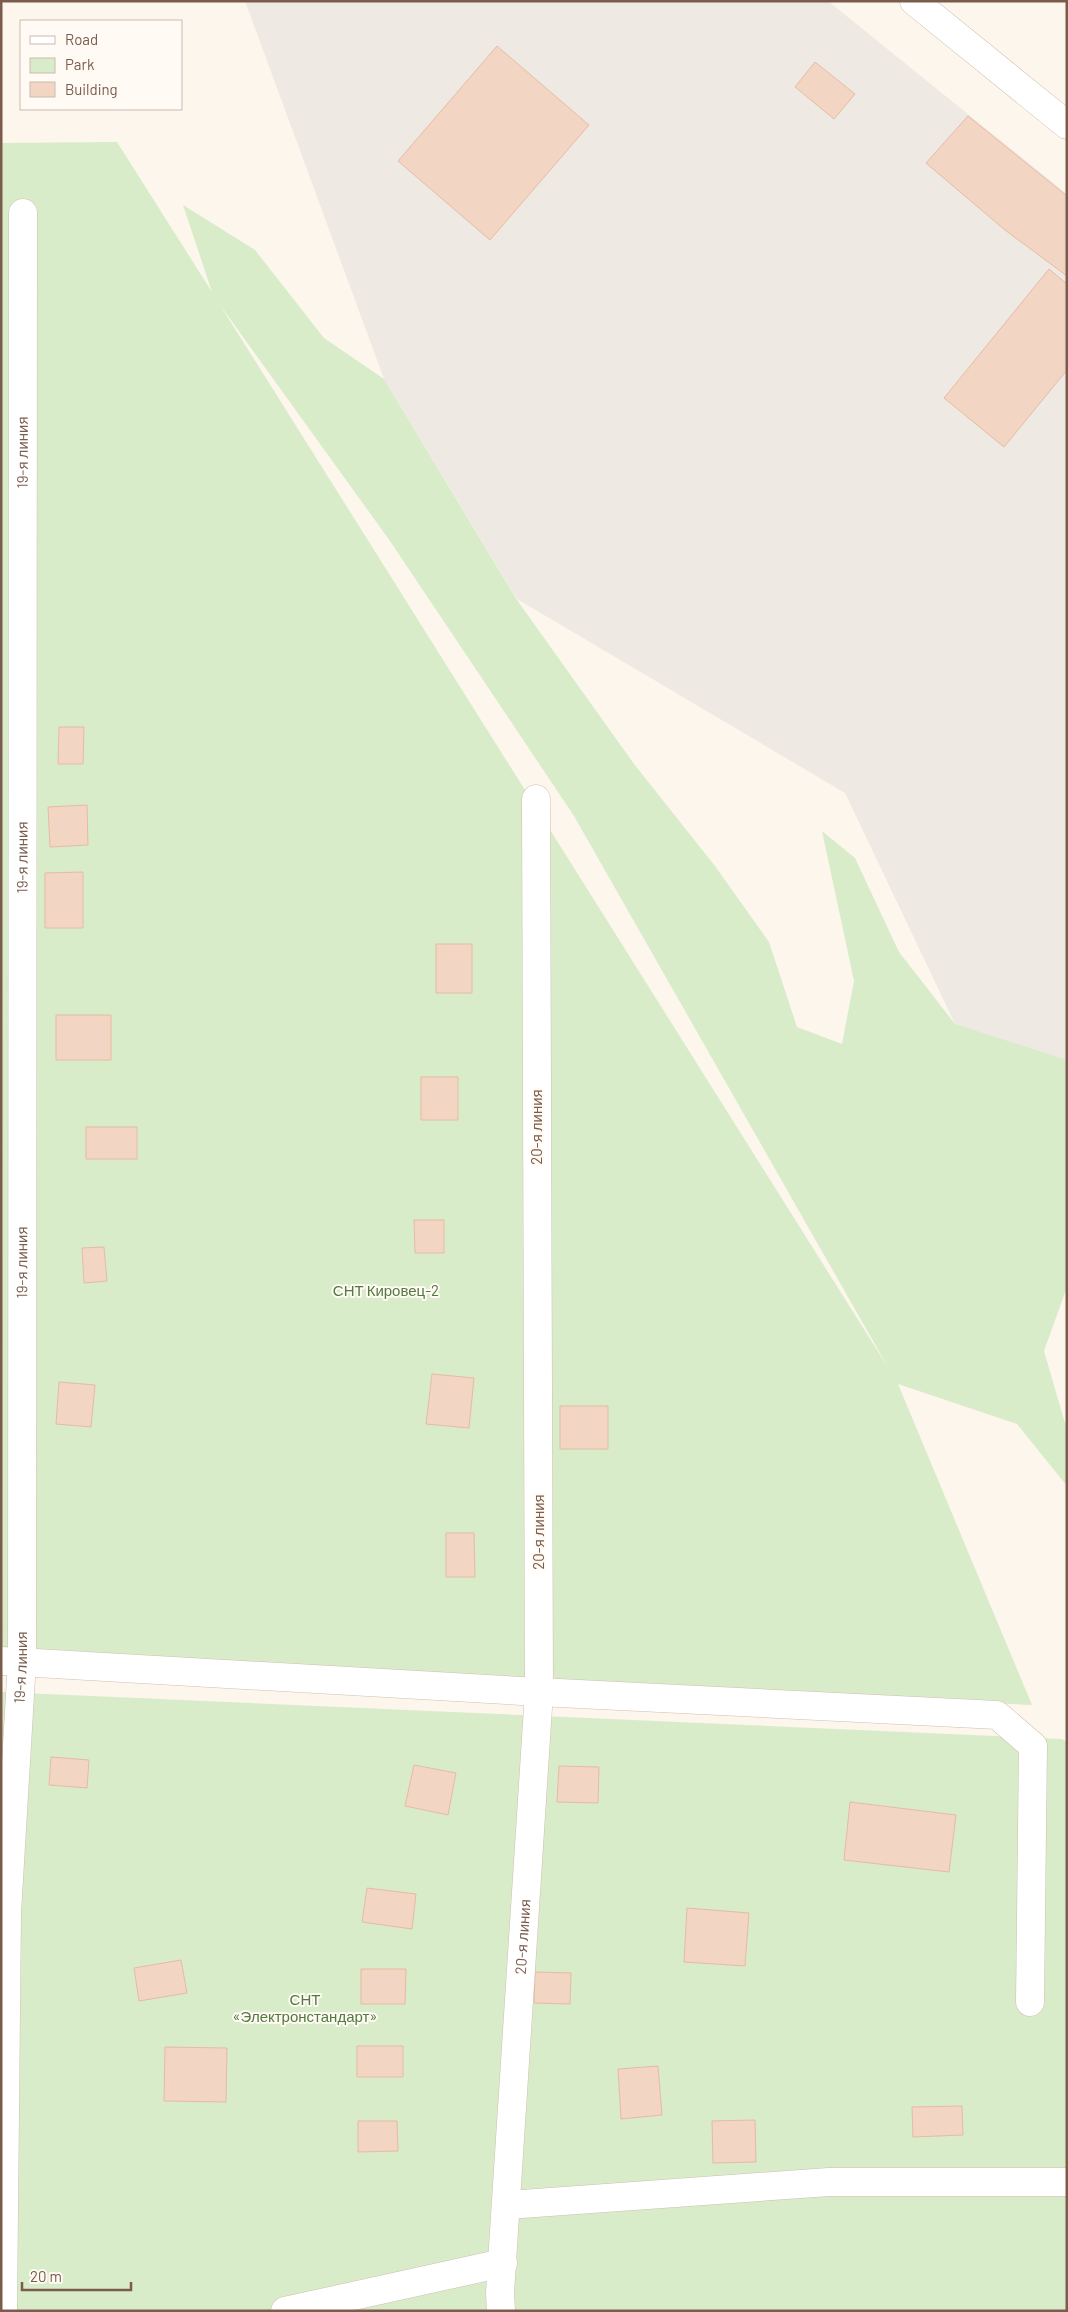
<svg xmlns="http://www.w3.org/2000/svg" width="1068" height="2312" font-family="Barlow,sans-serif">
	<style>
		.industrial { fill: #efe9e4 }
		.green { fill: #d8ecc9; fill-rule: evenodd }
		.building { fill: #f3d5c3; stroke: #e6bba3 }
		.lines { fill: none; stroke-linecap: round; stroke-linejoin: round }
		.minor-casing { stroke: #d1beb0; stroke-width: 29 }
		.minor { stroke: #fff; stroke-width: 28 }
		.labels { text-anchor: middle; stroke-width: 4; stroke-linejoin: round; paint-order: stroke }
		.street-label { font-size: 15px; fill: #7a5c4d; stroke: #fffaf3 }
		.park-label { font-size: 15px; fill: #537a41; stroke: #fffaf3 }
	</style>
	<rect width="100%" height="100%" fill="#fdf6ec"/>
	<path class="industrial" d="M245 1H828L1067 194V1086L955 1024 845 793 517 599 384 379Z"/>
	<path class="green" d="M117 142 212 292 183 205 255 250 324 338 384 379 517 600 634 764 715 866 769 942 797 1027 842 1044 854 981 822 831 855 858 899 952 955 1024 1067 1060V1287L1044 1351 1067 1430V1486L1017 1424 898 1384 1032 1705 1 1657V143ZM220 305 390 541 574 816 889 1369Z
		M1 1692 1062 1739 1067 1742V2311H1Z"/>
	<path class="building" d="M497 46 589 125 490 240 398 161Z
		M815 62 855 94 834 119 795 87Z
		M968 116 1067 196V276L1005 230 926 163Z
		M1049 269 1067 284V370L1004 447 944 398Z
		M59 727H84L83 764H58Z
		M87 805 88 845 50 847 48 807Z
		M83 872V928H45V873Z
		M436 944H472V993H436Z
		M56 1015H111V1060H56Z
		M421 1077H458V1120H421Z
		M86 1127H137V1159H86Z
		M414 1220H444V1253H415Z
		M104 1247 107 1281 84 1283 82 1248Z
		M432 1374 474 1378 469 1428 426 1424Z
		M59 1382 95 1385 91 1427 56 1424Z
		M560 1406H608V1449H560Z
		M446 1533H474L475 1577H446Z
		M51 1757 89 1760 87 1788 49 1785Z
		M414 1765 456 1773 448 1815 405 1806Z
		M559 1766 599 1767 598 1803 557 1802Z
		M850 1802 956 1815 949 1872 844 1860Z
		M367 1888 416 1894 412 1929 362 1922Z
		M687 1908 749 1913 745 1966 684 1962Z
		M181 1960 187 1993 139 2001 134 1968Z
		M361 1969H406L405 2004H361Z
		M535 1972 571 1973 570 2004 534 2003Z
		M357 2046H403V2077H357Z
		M165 2047 227 2048 226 2102 164 2101Z
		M658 2066 662 2115 621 2119 618 2069Z
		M962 2106 963 2135 913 2137 912 2107Z
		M755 2120 756 2162 713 2163 712 2121Z
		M358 2121H397L398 2151 358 2152Z"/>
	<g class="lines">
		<defs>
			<g id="minor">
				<path d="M914 1 1067 125"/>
				<path d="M1 1661 539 1692 997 1715 1033 1746 1030 2002"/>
				<path d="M507 2205 829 2182H1067"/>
				<path id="s1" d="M3 2311 7 1913 22 1661 23 213"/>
				<path d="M285 2311 503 2263"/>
				<path id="s2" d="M501 2311 500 2293 539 1692 536 799"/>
			</g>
		</defs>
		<use href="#minor" class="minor-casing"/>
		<use href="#minor" class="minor"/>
	</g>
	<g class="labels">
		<g class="street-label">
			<text dy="5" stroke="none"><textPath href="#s1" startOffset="1859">19-я линия</textPath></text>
			<text dy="5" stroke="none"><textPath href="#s1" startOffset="1454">19-я линия</textPath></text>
			<text transform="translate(537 1127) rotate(-90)" y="5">20-я линия</text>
			<text dy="5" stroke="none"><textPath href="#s1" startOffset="1049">19-я линия</textPath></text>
			<text transform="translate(539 1532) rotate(-90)" y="5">20-я линия</text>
			<text dy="5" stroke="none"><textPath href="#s1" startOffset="644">19-я линия</textPath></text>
			<text dy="5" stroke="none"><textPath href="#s2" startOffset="375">20-я линия</textPath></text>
		</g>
		<g class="park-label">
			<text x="386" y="1296">СНТ Кировец-2</text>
			<text x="305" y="2005">СНТ<tspan x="305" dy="17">«Электронстандарт»</tspan></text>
		</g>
	</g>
	<rect width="1068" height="2312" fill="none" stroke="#7a5c4d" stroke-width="5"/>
	<rect x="20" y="20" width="162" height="90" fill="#fffaf3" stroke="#cabbb1"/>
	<rect x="30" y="36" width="25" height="8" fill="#ffffff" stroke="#cabbb1"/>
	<text x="65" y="45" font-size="15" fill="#7a5c4d">Road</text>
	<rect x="30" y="58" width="25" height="15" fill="#d8ecc9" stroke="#cabbb1"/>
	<text x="65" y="70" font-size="15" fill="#7a5c4d">Park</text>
	<rect x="30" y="82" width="25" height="15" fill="#f3d5c3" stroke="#cabbb1"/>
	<text x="65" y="95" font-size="15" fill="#7a5c4d">Building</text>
	<path d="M22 2282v8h109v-8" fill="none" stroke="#7a5c4d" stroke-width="2.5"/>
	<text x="30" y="2282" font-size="15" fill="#7a5c4d" stroke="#fffaf3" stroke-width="4" paint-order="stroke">20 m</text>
</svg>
